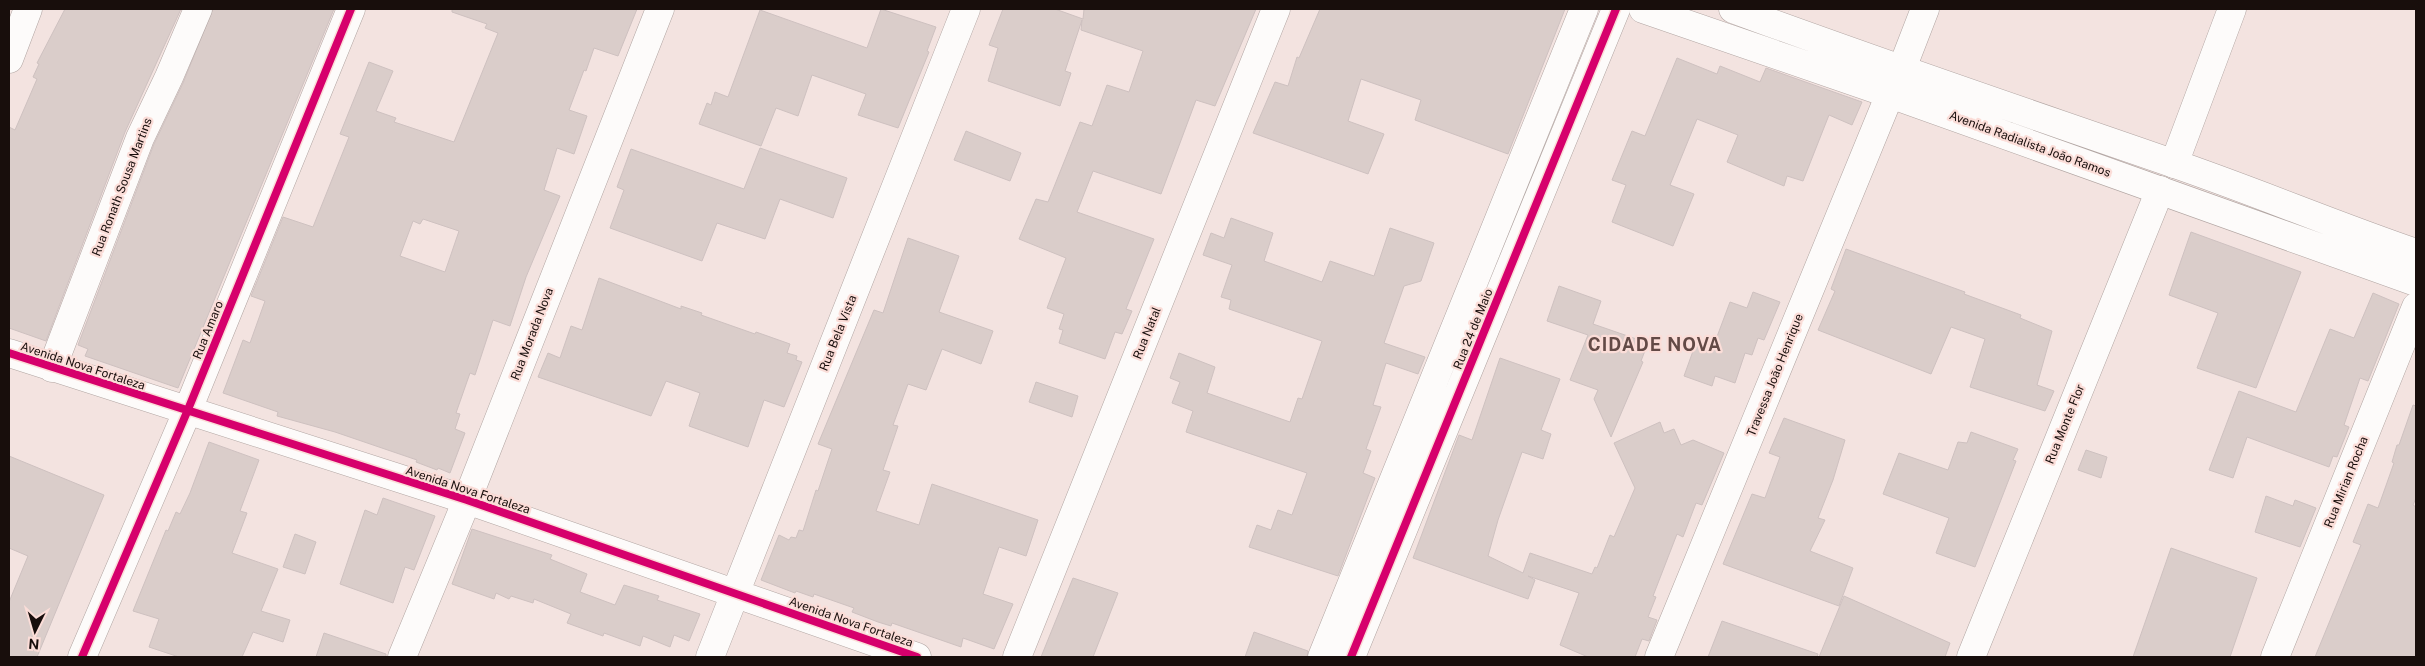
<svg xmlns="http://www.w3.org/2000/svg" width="2425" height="666" font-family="'Public Sans',sans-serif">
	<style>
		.building { fill: #dacdca; stroke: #cec1c0; fill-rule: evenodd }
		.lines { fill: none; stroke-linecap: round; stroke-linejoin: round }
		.minor-casing { stroke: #b1a5a2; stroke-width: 29 }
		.major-casing { stroke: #b1a5a2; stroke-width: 29 }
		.minor { stroke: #fdfbfa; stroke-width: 28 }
		.major { stroke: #fdfbfa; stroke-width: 28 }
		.cycleway-casing { stroke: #fbddd8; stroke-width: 11 }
		.cycleway { stroke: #d6006c; stroke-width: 8 }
		.labels { text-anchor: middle; stroke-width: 4.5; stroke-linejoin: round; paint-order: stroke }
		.street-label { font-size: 12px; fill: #180e0c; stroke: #fbddd8 }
		.district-label { font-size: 18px; font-weight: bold; letter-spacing: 1px; fill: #634a46; stroke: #fbddd8 }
	</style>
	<rect width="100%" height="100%" fill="#f3e3e0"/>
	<path class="building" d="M65 9H181L125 132 46 341 9 328V127L15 130 37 79 33 77 39 64 37 63Z
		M213 9H334L178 388 85 356 88 349 78 345 154 144 183 83Z
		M452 9H637L618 56 594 48 586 71 584 70 569 110 587 116 574 154 557 148 544 190 560 196 526 277 510 326 493 320 475 375 470 373 456 413 460 414 455 429 465 433 450 473 438 468 437 470 416 462 417 460 335 432 277 416 278 412 223 393 243 340 250 343 265 301 251 296 283 217 313 227 349 137 340 134 369 62 393 71 376 111 396 118 394 122 454 142 498 33 485 28 487 24 452 12ZM423 219 459 231 445 272 400 256 413 221 420 224Z
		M881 9 936 27 927 51 929 52 898 128 858 115 866 94 812 75 798 116 776 108 761 146 699 124 707 103 711 105 715 92 728 97 760 10 867 48Z
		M1003 9H1055L1083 19 1084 9H1256L1215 106 1196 100 1161 194 1093 171 1077 212 1154 239 1126 309 1132 311 1122 334 1115 332 1105 359 1059 343 1063 330 1059 329 1064 314 1047 308 1066 258 1019 239 1036 199 1048 202 1080 122 1092 126 1107 85 1129 92 1143 51 1081 30 1082 20 1065 71 1071 73 1060 106 988 81 998 48 989 45Z
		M1320 9H1565L1508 154 1415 120 1421 100 1361 79 1348 121 1384 134 1368 174 1253 133 1275 82 1288 86 1297 57 1299 58Z
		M1677 58 1717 74 1720 66 1760 82 1766 68 1862 102 1852 125 1829 115 1803 181 1787 176 1784 186 1727 162 1738 135 1697 119 1670 185 1694 194 1673 246 1612 222 1626 185 1612 180 1632 131 1645 136Z
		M966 131 1021 153 1010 181 954 160Z
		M760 148 847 178 833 218 780 199 765 239 717 223 702 261 610 228 624 190 617 187 631 149 744 189Z
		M1231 218 1273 233 1264 261 1322 282 1330 261 1374 276 1390 228 1434 243 1421 281 1404 286 1384 343 1425 357 1418 374 1386 363 1373 405 1381 407 1366 449 1371 451 1363 473 1375 478 1338 576 1249 547 1257 525 1271 530 1278 510 1292 515 1307 473 1186 432 1193 411 1172 403 1180 382 1170 378 1179 353 1215 367 1207 393 1290 422 1298 398 1302 399 1322 341 1229 309 1231 300 1221 297 1232 265 1203 255 1211 233 1224 238Z
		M2191 232 2301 272 2256 388 2197 368 2218 313 2169 295Z
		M908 238 959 256 939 312 993 331 981 364 942 349 926 390 908 384 893 425 898 426 883 470 890 472 876 511 919 525 932 484 1038 520 1026 556 999 547 983 594 1013 604 994 649 963 638 961 647 892 623 891 626 878 622 852 612 854 608 814 594 813 597 796 591 795 593 761 580 779 535 789 540 791 537 796 538 799 530 803 531 816 490 818 491 832 449 818 444 874 310 883 313Z
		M1846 249 1965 292 1964 294 2021 315 2020 318 2052 331 2037 385 2054 391 2045 411 1970 387 1985 339 1951 327 1931 374 1818 330 1835 291 1831 289Z
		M599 278 681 309V306L702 313 701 315 755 334 756 332 790 344 787 353 797 356 796 360 802 362 784 407 764 400 748 447 689 426 700 393 666 381 651 416 538 377 548 353 560 358 571 326 582 330Z
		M1559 286 1601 301 1593 324 1648 343 1641 361 1643 362 1611 437 1594 399 1598 390 1570 380 1588 335 1547 321Z
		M1753 292 1780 302 1764 340 1758 338 1752 355 1745 353 1735 383 1715 376 1712 386 1684 376 1697 340 1709 345 1711 340 1715 342 1730 302 1747 308Z
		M2373 293 2399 304 2368 381 2360 378 2344 425 2349 427 2337 457 2333 456 2329 467 2247 437 2233 478 2209 470 2239 391 2296 412 2330 329 2354 338Z
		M1500 358 1560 379 1541 430 1551 434 1543 459 1522 452 1498 520 1488 556 1523 573 1530 553 1592 574 1595 567 1597 568 1610 535 1614 537 1635 488 1614 443 1660 422 1664 433 1674 429 1681 445 1693 440 1724 453 1702 505 1696 503 1683 537 1677 534 1653 596 1656 597 1648 617 1657 620 1649 641 1642 639 1635 657H1588L1560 645 1579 593 1528 576 1535 580 1528 599 1413 558 1459 435 1472 440Z
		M1036 382 1078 396 1072 417 1029 402Z
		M2413 405 2416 406V498L2413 505 2416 507V657H2315L2361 545 2353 542 2368 504 2378 508 2394 463 2392 462 2397 445H2399Z
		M1784 418 1845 440 1833 480 1818 518 1825 520 1810 551 1853 568 1839 606 1723 564 1752 494 1765 498 1780 457 1769 453Z
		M1971 432 2018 449 2013 460 2016 461 1975 567 1936 553 1949 518 1883 494 1899 453 1948 470 1958 442 1967 443Z
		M209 442 259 460 240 511 247 513 232 553 278 569 261 611 290 620 283 642 253 632 242 657H179L149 647 159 619 133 611 166 530 168 531 176 512 180 514 190 493Z
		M2086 450 2107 457 2101 478 2078 470Z
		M9 456 104 495 37 657H9V602L28 556 9 548Z
		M2266 496 2293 506 2295 500 2316 508 2300 547 2255 532Z
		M383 498 435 516 414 570 405 567 393 603 340 584 365 510 377 515Z
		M472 529 552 555 550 559 587 574 580 592 615 605 624 585 659 596 657 600 700 614 689 641 674 635 670 647 643 636 640 646 604 633 603 636 567 623 571 614 534 599 533 603 511 596 509 599 496 593 494 599 452 584Z
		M295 534 316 542 305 574 283 567Z
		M2171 548 2257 578 2230 657H2133Z
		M1073 578 1118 593 1093 657H1041Z
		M1844 596 1950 643 1945 657H1819Z
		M1722 621 1818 654 1817 657H1708Z
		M1254 632 1308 651 1307 657H1245Z
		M324 633 386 654V657H316Z"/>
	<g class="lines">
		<defs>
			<path id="minor" d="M9 59 28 9
				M1901 71 1925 9
				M2174 164 2232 9
				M9 353 467 500 917 657
				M52 368 140 138 169 77 198 9
				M82 657 187 412 351 9
				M402 657 467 500 660 9
				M710 657 966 9
				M1017 657 1276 9
				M1322 657 1584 9
				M1351 657 1616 9
				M1659 657 1890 94
				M1971 657 2160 190
				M2275 657 2416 307"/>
			<path id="major" d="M1643 9 1890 94 2416 282
				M1733 9C1879 63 2025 112 2172 163 2254 191 2334 225 2416 253"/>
		</defs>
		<use href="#minor" class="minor-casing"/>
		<use href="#major" class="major-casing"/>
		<use href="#minor" class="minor"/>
		<use href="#major" class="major"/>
		<defs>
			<path id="cycleway" d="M9 353 467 500 917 657
				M82 657 187 412 351 9
				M1351 657 1616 9"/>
		</defs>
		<use href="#cycleway" class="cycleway-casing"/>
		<use href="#cycleway" class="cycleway"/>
	</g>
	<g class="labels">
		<g class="street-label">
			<text transform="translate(2030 144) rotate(20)" y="4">Avenida Radialista João Ramos</text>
			<text transform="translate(122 187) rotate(-69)" y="4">Rua Ronath Sousa Martins</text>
			<text transform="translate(1473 329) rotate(-68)" y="4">Rua 24 de Maio</text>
			<text transform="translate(208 330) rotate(-68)" y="4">Rua Amaro</text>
			<text transform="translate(838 333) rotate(-68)" y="4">Rua Bela Vista</text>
			<text transform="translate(1147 333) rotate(-68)" y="4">Rua Natal</text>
			<text transform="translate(532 334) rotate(-69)" y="4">Rua Morada Nova</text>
			<text transform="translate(83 366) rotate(18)" y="4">Avenida Nova Fortaleza</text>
			<text transform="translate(1775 375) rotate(-68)" y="4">Travessa João Henrique</text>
			<text transform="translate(2065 424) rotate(-68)" y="4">Rua Monte Flor</text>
			<text transform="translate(2346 482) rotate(-68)" y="4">Rua Mirian Rocha</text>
			<text transform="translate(468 490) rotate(18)" y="4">Avenida Nova Fortaleza</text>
			<text transform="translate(851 622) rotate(19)" y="4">Avenida Nova Fortaleza</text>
		</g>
		<g class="district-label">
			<text x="1655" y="351">CIDADE NOVA</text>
		</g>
	</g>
	<rect width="2425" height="666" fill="none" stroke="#180e0c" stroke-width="20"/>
	<g transform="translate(35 631) rotate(185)" stroke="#fbddd8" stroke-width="4" paint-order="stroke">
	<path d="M0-4L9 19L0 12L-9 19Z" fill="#180e0c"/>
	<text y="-8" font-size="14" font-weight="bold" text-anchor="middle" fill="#180e0c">N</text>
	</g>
</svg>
